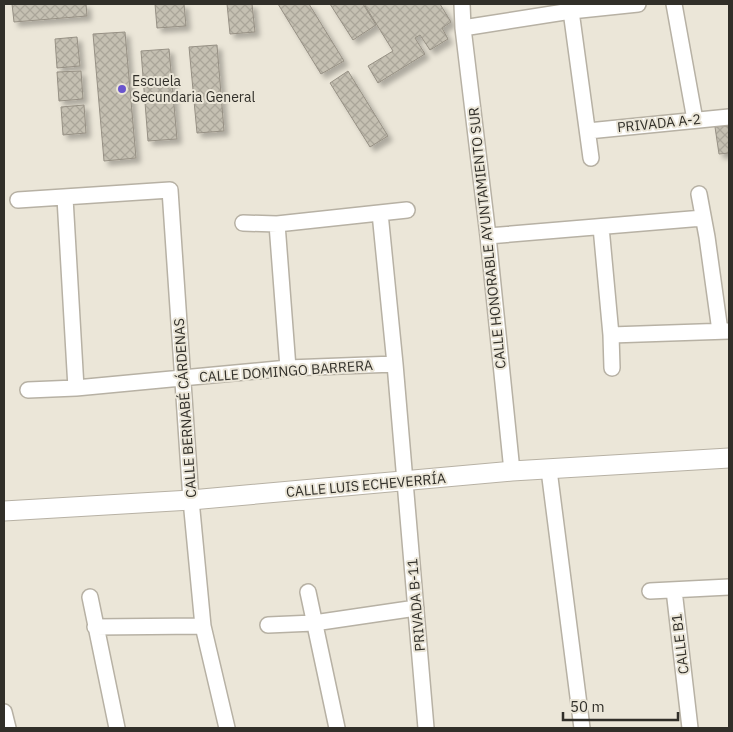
<svg xmlns="http://www.w3.org/2000/svg" width="733" height="732" font-family="'IBM Plex Sans',sans-serif">
	<style>
		.building { fill: url(#building-cross-hatch); stroke: #969084; filter: url(#shadow) }
		.lines { fill: none; stroke-linecap: round; stroke-linejoin: round }
		.minor-casing { stroke: #b7b1a4; stroke-width: 18 }
		.tertiary-casing { stroke: #b7b1a4; stroke-width: 21 }
		.minor { stroke: #fff; stroke-width: 15 }
		.tertiary { stroke: #fff; stroke-width: 19 }
		.poi-dot { fill: #6954cd; stroke: #ebe6d8; stroke-width: 2 }
		.labels { text-anchor: middle; stroke-width: 4; stroke-linejoin: round; paint-order: stroke }
		.poi-label { font-size: 14px; fill: #312f29; stroke: #ebe6d8; text-anchor: start }
		.street-label { font-size: 14px; fill: #312f29; stroke: #ebe6d8 }
	</style>
	<defs>
		<pattern id="building-cross-hatch" width="8" height="8" patternUnits="userSpaceOnUse" patternTransform="scale(1.25)"><rect width="8" height="8" fill="#c5c0b2"/><path d="M0 0l8 8M0 8l8-8" fill="none" stroke="#aaa599"/></pattern>
		<filter id="shadow"><feDropShadow dx="4.5" dy="4.5" stdDeviation="2.5" flood-color="#0004"/></filter>
	</defs>
	<rect width="100%" height="100%" fill="#ebe6d8"/>
	<path class="building" d="M12 4H86L87 16 14 22Z
		M155 4H184L186 26 157 28Z
		M227 4H252L255 32 230 34Z
		M278 4H309L344 61 321 74Z
		M330 4H363L376 25 353 40Z
		M364 4H440L451 22 442 28 448 39 430 50 420 35 415 38 425 54 378 83 368 66 393 51Z
		M125 32 136 158 104 161 93 34Z
		M77 37 80 66 57 68 55 39Z
		M217 45 224 131 197 133 189 47Z
		M169 49 177 139 148 141 141 51Z
		M81 71 83 99 59 101 57 72Z
		M348 71 388 136 370 147 330 83Z
		M84 105 86 133 63 135 61 107Z
		M729 126V153L719 154 715 127Z"/>
	<g class="lines">
		<defs>
			<path id="minor" d="M462 4 463 28 488 236 512 471
				M674 4 695 120
				M571 11 591 158
				M463 28 571 11 638 4
				M588 131 729 117
				M699 194 707 237 720 331
				M65 198 76 388
				M18 200 170 190 191 500 203 626 227 728
				M380 213 395 364 426 728
				M243 223 277 224 407 210
				M277 224 288 368
				M601 227 611 335 612 368
				M488 236 703 218
				M611 335 729 331
				M28 390 76 388 288 368 395 364
				M549 470 582 728
				M674 590 690 728
				M650 591 729 587
				M308 592 337 728
				M90 597 117 728
				M268 625 314 623 416 608
				M95 627 203 626
				M4 712 8 728"/>
			<path id="tertiary" d="M4 511 191 500 512 471 729 458"/>
		</defs>
		<use href="#minor" class="minor-casing"/>
		<use href="#tertiary" class="tertiary-casing"/>
		<use href="#minor" class="minor"/>
		<use href="#tertiary" class="tertiary"/>
	</g>
	<circle class="poi-dot" cx="122" cy="89" r="5"/>
	<g class="labels">
		<g class="poi-label">
			<text x="132" y="86">Escuela<tspan x="132" dy="16">Secundaria General</tspan></text>
		</g>
		<g class="street-label">
			<text transform="translate(659 123) rotate(-6)" y="5">PRIVADA A-2</text>
			<text transform="translate(487 238) rotate(-96)" y="5">CALLE HONORABLE AYUNTAMIENTO SUR</text>
			<text transform="translate(286 371) rotate(-4)" y="5">CALLE DOMINGO BARRERA</text>
			<text transform="translate(185 408) rotate(-94)" y="5">CALLE BERNABÉ CÁRDENAS</text>
			<text transform="translate(366 485) rotate(-5)" y="5">CALLE LUIS ECHEVERRÍA</text>
			<text transform="translate(416 605) rotate(-95)" y="5">PRIVADA B-11</text>
			<text transform="translate(680 644) rotate(-97)" y="5">CALLE B1</text>
		</g>
	</g>
	<rect width="733" height="732" fill="none" stroke="#312f29" stroke-width="10"/>
	<path d="M563 712v8h115v-8" fill="none" stroke="#312f29" stroke-width="2.5"/>
	<text x="570" y="712" font-size="15" fill="#312f29" stroke="#ebe6d8" stroke-width="4" paint-order="stroke">50 m</text>
</svg>
